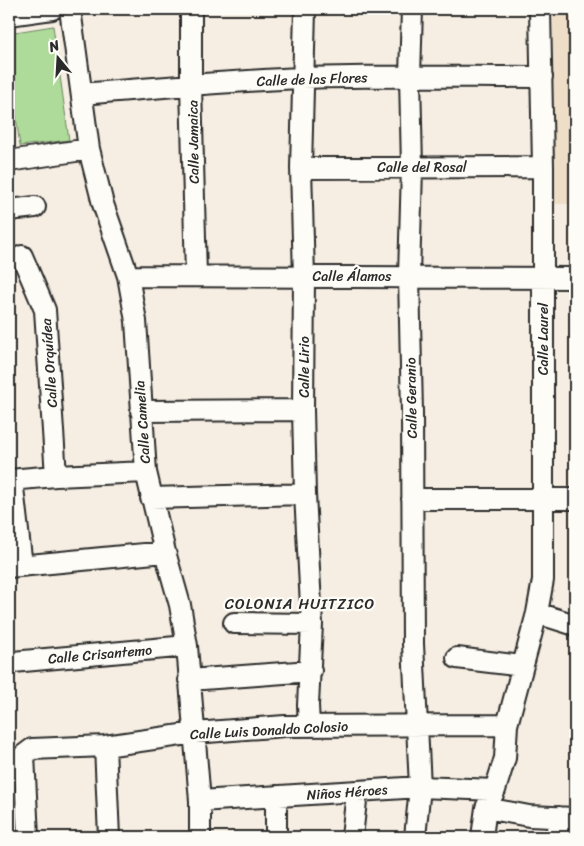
<svg xmlns="http://www.w3.org/2000/svg" width="584" height="846" font-family="Sriracha,sans-serif">
	<style>
		.built { fill: #eedec8 }
		.green { fill: #aedb99; stroke: #6c8362 }
		.lines { fill: none; stroke-linecap: round; stroke-linejoin: round }
		.minor-casing { stroke: #2b2b2b; stroke-width: 24 }
		.minor { stroke: #fdfcf7; stroke-width: 20 }
		.labels { text-anchor: middle; stroke-width: 4.5; stroke-linejoin: round; paint-order: stroke }
		.street-label { font-size: 14px; fill: #2b2b2b; stroke: #fdfcf7 }
		.neighbourhood-label { font-size: 15px; letter-spacing: 1px; fill: #2b2b2b; stroke: #fdfcf7 }
	</style>
	<rect width="100%" height="100%" fill="#f6eee2"/>
	<filter id="ink" filterUnits="userSpaceOnUse"><feTurbulence type="fractalNoise" baseFrequency=".02" numOctaves="2"/><feDisplacementMap in="SourceGraphic" scale="10" xChannelSelector="R" yChannelSelector="G"/><feConvolveMatrix kernelMatrix="1 2 1 2 8 2 1 2 1" color-interpolation-filters="sRGB"/></filter>
	<g filter="url(#ink)">
		<path class="built" d="M553 9H575V204H552Z"/>
		<path class="green" d="M53 26 69 140 20 146 9 65V33Z
			M9 674 21 837H9Z"/>
		<g class="lines">
			<defs>
				<path id="minor" d="M70 9 89 149 103 204 128 276 136 321 146 472 165 552 180 605 187 646 200 801V837
					M191 9V85L196 276
					M305 9 301 168 304 277 303 410 305 494 312 624 308 705 309 726
					M412 9 410 76 412 168 409 276 412 412 413 644 420 787 415 837
					M9 15 52 9
					M82 94C155 88 229 81 302 78 382 75 462 77 542 77
					M9 161 89 149
					M301 168 543 167
					M9 210 35 207
					M22 256 45 310 56 476
					M128 276 575 278
					M141 411 303 410
					M12 479 22 566
					M9 480 56 476 146 472
					M151 498 305 494
					M412 499H575
					M9 567 165 552
					M537 613 575 625
					M234 623 312 624
					M457 658 522 666
					M13 662 187 646
					M189 680 311 671
					M105 746 109 837
					M200 801 420 787 495 790
					M486 808 529 816 575 818
					M28 837 24 755 32 749 105 746 195 733 285 726 507 725
					M276 837V796
					M352 837 357 792
					M482 837 486 808 495 790 505 758 507 725 537 613 543 580V167L540 9
					M556 837 559 817"/>
			</defs>
			<use href="#minor" class="minor-casing"/>
			<use href="#minor" class="minor"/>
		</g>
	</g>
	<g class="labels">
		<g class="street-label">
			<text transform="translate(312 79) rotate(-2)" y="5">Calle de las Flores</text>
			<text transform="translate(193 142) rotate(-91)" y="5">Calle Jamaica</text>
			<text x="422" y="172">Calle del Rosal</text>
			<text x="352" y="281">Calle Álamos</text>
			<text transform="translate(543 339) rotate(-90)" y="5">Calle Laurel</text>
			<text transform="translate(49 363) rotate(-94)" y="5">Calle Orquídea</text>
			<text transform="translate(304 367) rotate(-90)" y="5">Calle Lirio</text>
			<text transform="translate(411 398) rotate(-91)" y="5">Calle Geranio</text>
			<text transform="translate(142 422) rotate(-94)" y="5">Calle Camelia</text>
			<text transform="translate(100 654) rotate(-5)" y="5">Calle Crisantemo</text>
			<text transform="translate(269 730) rotate(-3)" y="5">Calle Luis Donaldo Colosio</text>
			<text transform="translate(347 792) rotate(-4)" y="5">Niños Héroes</text>
		</g>
		<g class="neighbourhood-label">
			<text x="300" y="609">COLONIA HUITZICO</text>
		</g>
	</g>
	<rect width="584" height="846" fill="none" stroke="#fdfcf7" stroke-width="30"/>
	<rect x="15" y="15" width="554" height="816" fill="none" stroke="#2b2b2b" stroke-width="2" filter="url(#ink)"/>
	<g transform="translate(58 58) rotate(342)" stroke="#fdfcf7" stroke-width="4" paint-order="stroke">
	<path d="M0-4L9 19L0 12L-9 19Z" fill="#2b2b2b"/>
	<text y="-8" font-size="14" font-weight="bold" text-anchor="middle" fill="#2b2b2b">N</text>
	</g>
</svg>
